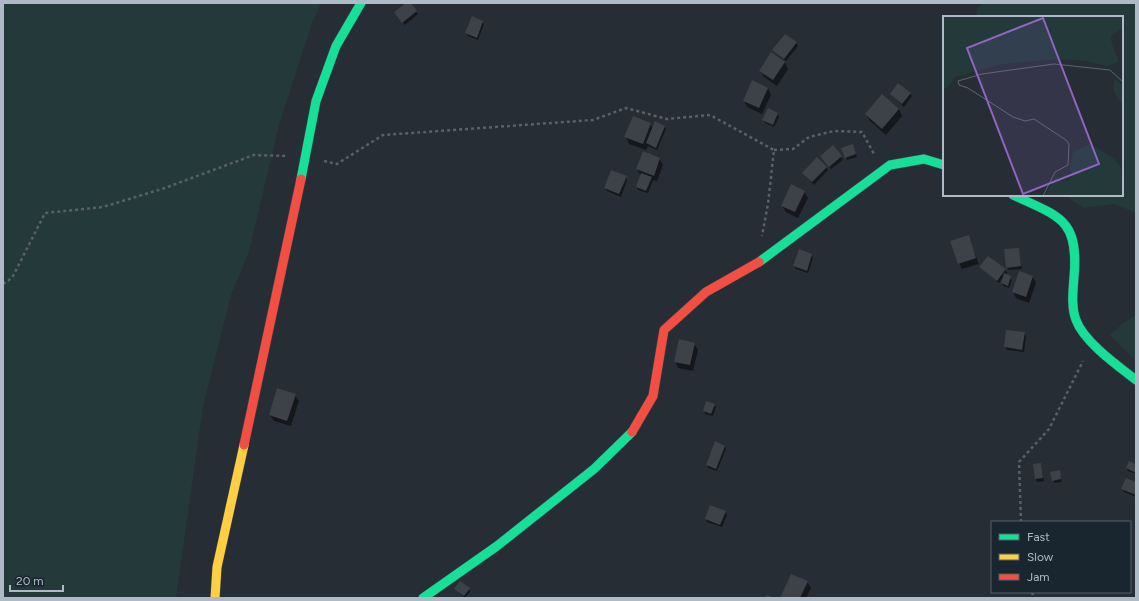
<svg xmlns="http://www.w3.org/2000/svg" width="1139" height="601" font-family="Figtree,sans-serif">
	<style>
		.green { fill: #23393a }
		.shadow { fill: #0007 }
		.building { fill: #3c4248 }
		.lines { fill: none; stroke-linecap: round; stroke-linejoin: round }
		.fast-casing { stroke: #44494f; stroke-width: 10 }
		.slow-casing { stroke: #44494f; stroke-width: 10 }
		.jam-casing { stroke: #44494f; stroke-width: 10 }
		.path { stroke: #596066; stroke-width: 2.5; stroke-dasharray: 3 3; stroke-linecap: butt }
		.fast { stroke: #16e098; stroke-width: 9 }
		.slow { stroke: #ffcf43; stroke-width: 9 }
		.jam { stroke: #f24e42; stroke-width: 9 }
		.inset-road { fill: none; stroke: #5d656f; stroke-width: 1 }
		.view { fill: #9065c2; fill-opacity: 0.15; stroke: #9065c2; stroke-width: 2 }
		.inset-edge { fill: none; stroke: #afbac7; stroke-width: 2 }
	</style>
	<rect width="100%" height="100%" fill="#262d34"/>
	<path class="green" d="M3 3H321L312 23 279 125 249 252 231 295 203 406 176 598H3Z
		M984 3H1136V213L1114 204 1083 208 1065 195H1122V17H976L977 8Z
		M1136 315V361L1110 335 1124 322Z"/>
	<path class="shadow" d="M407 3H409L418 14 405 25 397 15Z
		M482 22 484 24 478 40 468 36 466 33Z
		M796 43 798 46 786 61 773 50Z
		M771 54 785 63 788 69 777 86 764 77 760 71Z
		M768 88 771 95 762 114 747 107 744 101Z
		M891 94H910L912 96 904 107Z
		M899 109 902 116 886 135 870 121 866 114Z
		M777 114 779 117 774 127 765 123 764 120Z
		M650 124 653 128 664 126 666 129 657 150 648 146 646 150 629 144 626 137Z
		M833 147 843 160 831 169 823 159Z
		M854 148 857 157 847 160 846 158Z
		M659 158 663 165 657 181 653 180 648 193 638 190 637 187 641 176 637 169Z
		M826 167 828 170 814 185 803 173Z
		M626 177 627 180 621 197 607 191 605 188Z
		M804 192 808 198 798 218 786 212 782 206Z
		M968 236 979 264 962 269 959 263Z
		M1018 249 1022 269 1009 270 1007 267Z
		M811 255 813 258 808 273 796 269 794 266Z
		M980 267 1005 270 1007 273 1005 275 1012 280 1009 288 1003 286 1002 283 1003 277 999 283Z
		M1033 277 1036 283 1029 303 1016 298 1013 292Z
		M1024 333 1026 336 1024 352 1007 350 1005 347Z
		M694 343 698 350 693 371 678 368 675 361Z
		M295 395 299 401 291 426 274 421 270 415Z
		M714 405 716 407 713 416 705 414 704 411Z
		M725 446 726 449 717 471 708 468 707 465Z
		M1041 464 1044 481 1037 482 1036 479Z
		M1136 465V474L1128 471 1127 468Z
		M1059 472 1062 482 1054 483 1053 480Z
		M1136 483V497L1124 492 1122 489Z
		M725 512 727 515 722 527 707 522 706 519Z
		M807 582 811 588 806 598H781Z
		M455 589H469L470 592 465 598Z"/>
	<path class="building" d="M406 3H411L417 11 402 23 394 12Z
		M472 16 483 21 477 38 465 33Z
		M785 34 797 42 784 59 772 50Z
		M771 52 785 62 773 80 759 71Z
		M752 80 768 88 759 108 743 101Z
		M898 83 911 93 902 104 890 94Z
		M882 94 899 109 882 129 865 114Z
		M768 108 778 113 773 125 762 120Z
		M633 116 651 123 643 144 624 137Z
		M655 121 665 126 656 148 646 143Z
		M853 144 856 154 845 158 841 148Z
		M833 145 842 156 829 167 820 156Z
		M643 151 660 158 654 176 636 169Z
		M817 157 827 167 812 182 802 173Z
		M611 170 627 176 619 194 604 188Z
		M641 173 652 177 646 191 636 187Z
		M791 184 805 191 795 212 781 206Z
		M969 235 976 258 958 264 950 241Z
		M1019 248 1021 266 1006 268 1004 249Z
		M799 249 812 254 807 271 793 266Z
		M988 256 1006 269 997 281 979 267Z
		M1019 271 1033 276 1026 297 1012 292Z
		M1004 273 1011 276 1008 286 1001 283Z
		M1006 330 1025 332 1022 350 1004 347Z
		M679 339 695 343 690 365 674 362Z
		M277 388 296 394 287 421 269 415Z
		M706 401 715 404 711 414 703 411Z
		M715 441 725 446 716 469 706 465Z
		M1129 461 1136 464V473L1126 468Z
		M1041 463 1043 478 1035 479 1033 464Z
		M1060 470 1061 479 1052 481 1050 472Z
		M1126 478 1136 482V495L1121 489Z
		M710 505 726 511 720 525 705 519Z
		M791 574 808 581 800 598H780Z
		M460 581 470 588 464 596 454 589Z
		M766 595 775 598H765Z"/>
	<g class="lines">
		<defs>
			<path id="fast" d="M301 179 316 101 336 46 361 3
				M1013 195C1060 217 1079 219 1074 277 1073 291 1071 307 1076 320 1084 342 1118 366 1136 380
				M759 262 890 165 924 159 944 165
				M423 598 497 546 594 469 632 432"/>
			<path id="slow" d="M215 598 217 567 244 445"/>
			<path id="jam" d="M632 432 653 396 664 330 706 292 759 262
				M244 445 301 179"/>
		</defs>
		<use href="#fast" class="fast-casing"/>
		<use href="#slow" class="slow-casing"/>
		<use href="#jam" class="jam-casing"/>
		<path class="path" d="M774 150 793 149 809 137 834 131 862 132 874 154
			M324 161 337 164 383 135 593 120 626 108 667 119 710 115 774 150 768 204 762 236
			M3 284 12 278 45 213 103 207 162 189 254 155 287 156
			M1021 522 1019 462 1049 429 1083 361
			M1032 592 1034 598"/>
		<use href="#fast" class="fast"/>
		<use href="#slow" class="slow"/>
		<use href="#jam" class="jam"/>
	</g>
	<g transform="translate(943 16)">
		<rect width="180" height="180" fill="#262d34"/>
		<path d="M0 0H180V12L169 19 168 24 176 46 164 50 144 45 113 43 59 48 12 61 6 70 0 74ZM171 63 180 69V90L170 74ZM147 128 172 143 178 151 180 180H102L112 161 118 165 126 164 129 160 127 151 130 136Z" fill="#23393a"/>
		<path class="inset-road" d="M100 180 112 156 125 149 126 128 123 124 91 103 82 105 70 101 25 72 16 69 15 65 39 58 111 48 167 54 180 66"/>
		<path class="view" d="M100 2 156 148 80 178 24 32Z"/>
		<rect width="180" height="180" class="inset-edge"/>
	</g>
	<rect width="1139" height="601" fill="none" stroke="#afbac7" stroke-width="8"/>
	<rect x="991" y="521" width="140" height="72" fill="#19252f" stroke="#55616c"/>
	<rect x="999" y="534" width="20" height="6" fill="#16e098" stroke="#55616c"/>
	<text x="1027" y="541" font-size="12" fill="#afbac7">Fast</text>
	<rect x="999" y="554" width="20" height="6" fill="#ffcf43" stroke="#55616c"/>
	<text x="1027" y="561" font-size="12" fill="#afbac7">Slow</text>
	<rect x="999" y="574" width="20" height="6" fill="#f24e42" stroke="#55616c"/>
	<text x="1027" y="581" font-size="12" fill="#afbac7">Jam</text>
	<path d="M10 585v6h53v-6" fill="none" stroke="#afbac7" stroke-width="2"/>
	<text x="16" y="585" font-size="12" fill="#afbac7" stroke="#19252f" stroke-width="3" paint-order="stroke">20 m</text>
</svg>
